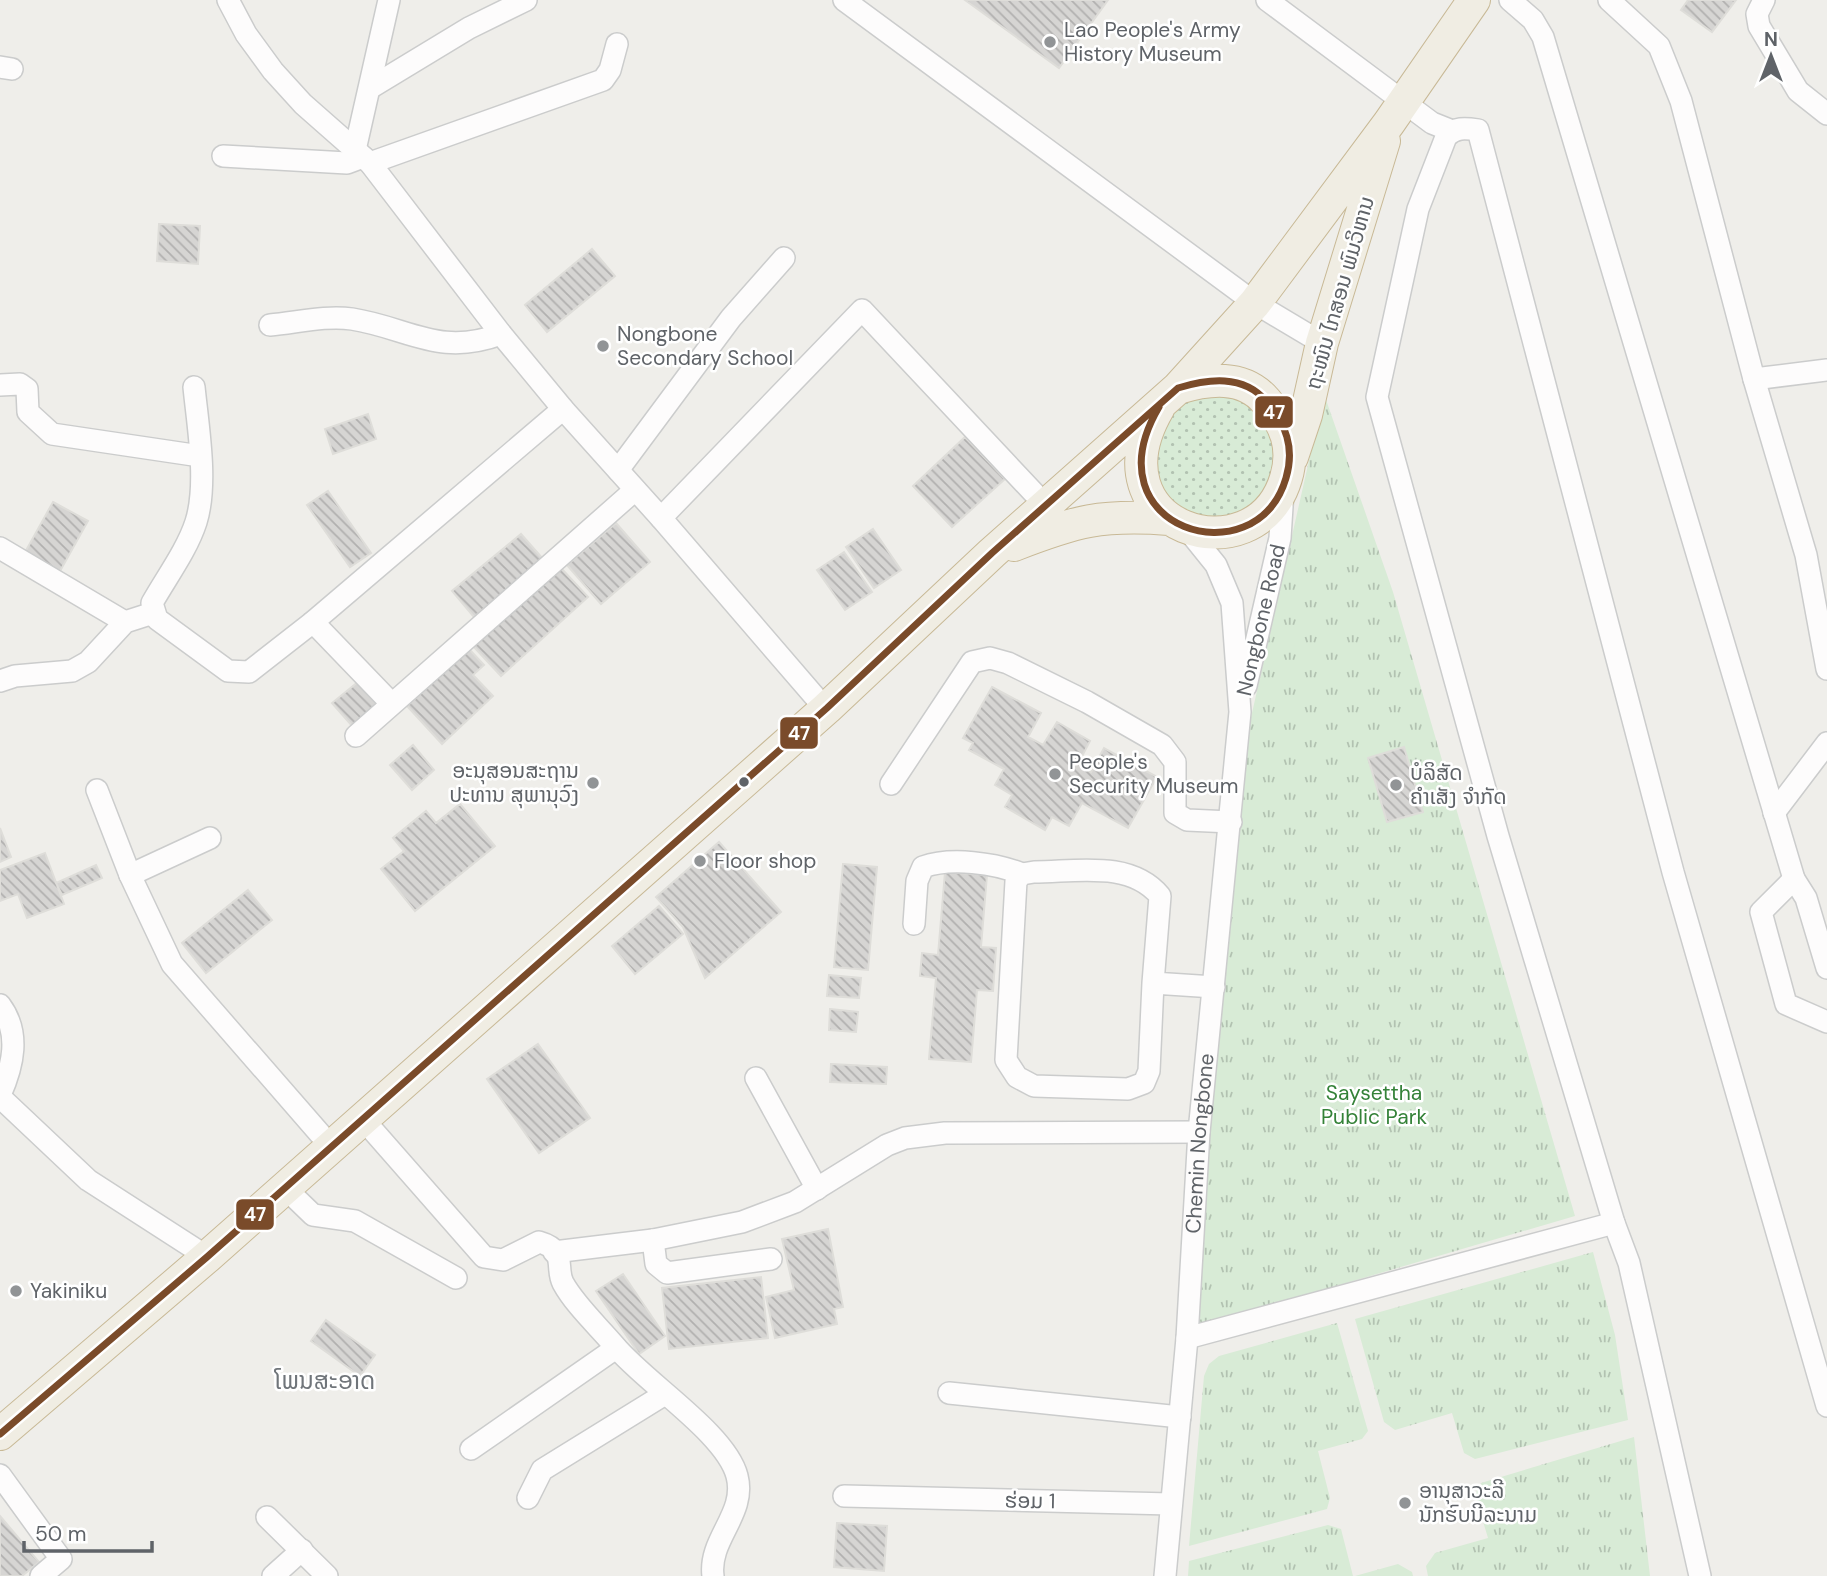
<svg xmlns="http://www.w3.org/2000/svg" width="1827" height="1576" font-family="'DM Sans','Noto Sans Lao',sans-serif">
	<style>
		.grass { fill: url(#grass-dots) }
		.park { fill: url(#park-tufts) }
		.building { fill: url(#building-back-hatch); stroke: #deddd9; stroke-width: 2 }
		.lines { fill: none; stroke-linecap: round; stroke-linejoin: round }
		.minor-casing { stroke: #cbcccc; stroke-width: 24 }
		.highway-casing { stroke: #c8b996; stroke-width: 34 }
		.minor { stroke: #fdfcfc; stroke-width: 21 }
		.highway { stroke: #f0ede3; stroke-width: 32 }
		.bus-1-casing { stroke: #fff; stroke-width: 12 }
		.bus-1 { stroke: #7a4b2a; stroke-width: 7 }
		.poi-dot { fill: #919496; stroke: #fff; stroke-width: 2.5 }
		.bus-dot { fill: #5f6368; stroke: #fff; stroke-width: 2.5 }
		.labels { text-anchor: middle; stroke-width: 5; stroke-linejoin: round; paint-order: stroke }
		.poi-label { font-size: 21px; fill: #5f6368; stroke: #fff; text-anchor: start }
		.street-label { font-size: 21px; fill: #5f6368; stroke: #fff }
		.park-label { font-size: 21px; fill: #348238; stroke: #fff }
		.quarter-label { font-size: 24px; fill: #70757a; stroke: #fff }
		.line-badge { stroke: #fff; stroke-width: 2.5 }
		.badge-label { font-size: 19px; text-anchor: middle; font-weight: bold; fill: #fff }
	</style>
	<defs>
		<pattern id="grass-dots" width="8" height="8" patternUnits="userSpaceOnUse" patternTransform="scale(1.75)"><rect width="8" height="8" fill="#d8ebd6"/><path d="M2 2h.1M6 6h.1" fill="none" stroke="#b2c2b1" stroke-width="1.8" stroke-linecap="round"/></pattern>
		<pattern id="park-tufts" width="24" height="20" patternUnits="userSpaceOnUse" patternTransform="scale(1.75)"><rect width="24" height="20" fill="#d8ebd6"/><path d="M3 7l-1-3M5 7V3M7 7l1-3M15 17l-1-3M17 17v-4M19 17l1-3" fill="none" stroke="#b2c2b1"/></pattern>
		<pattern id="building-back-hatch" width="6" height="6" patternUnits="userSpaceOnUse" patternTransform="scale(1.75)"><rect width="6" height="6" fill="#d6d5d3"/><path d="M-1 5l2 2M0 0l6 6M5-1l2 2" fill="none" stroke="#b1b0af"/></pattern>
	</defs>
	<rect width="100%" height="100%" fill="#efeeea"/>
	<path class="grass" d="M1232 386 1280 423 1278 488 1220 528 1153 495 1149 436 1180 392Z"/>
	<path class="park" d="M1324 394 1393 592 1575 1216 1196 1327 1207 1127 1231 919 1245 744Z
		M1593 1252 1615 1335 1628 1420 1475 1459 1464 1453 1452 1413 1395 1430 1384 1422 1355 1319Z
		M1337 1323 1368 1431 1362 1439 1318 1451 1330 1498 1327 1509 1189 1546 1204 1376 1209 1364 1219 1356Z
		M1634 1437 1650 1576H1428L1426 1566 1435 1553 1488 1538 1475 1495 1481 1483Z
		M1328 1525 1341 1529 1353 1576H1188L1189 1561Z
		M1398 1564 1412 1572 1413 1576H1355Z"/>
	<path class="building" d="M965 0H1108L1059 68Z
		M1688 0H1736L1712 32 1681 10Z
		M159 224 200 226 198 264 157 261Z
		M592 249 615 276 547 332 525 305Z
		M368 414 376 439 333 454 325 429Z
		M965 437 1005 479 952 527 913 486Z
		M328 491 371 553 350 567 307 505Z
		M53 502 88 521 59 573 24 554Z
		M616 523 650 562 601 604 567 565Z
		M873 529 901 570 874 588 846 547Z
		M521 534 543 559 474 617 452 591Z
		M844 552 872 592 845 610 817 570Z
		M560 567 588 597 501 676 473 646Z
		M469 649 484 665 473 675 493 696 442 744 407 706Z
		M358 682 379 707 354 728 332 703Z
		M992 687 1041 713 1028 737 1043 745 1057 722 1090 741 1078 764 1091 772 1104 748 1157 777 1128 828 1082 803 1069 826 1052 817 1045 830 1005 807 1012 795 995 785 1004 769 969 750 973 743 963 738Z
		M413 745 434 770 412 790 390 765Z
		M1404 747 1423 812 1387 822 1368 758Z
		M460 804 495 846 415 911 381 869 404 851 393 838 426 811 436 823Z
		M0 828 11 857 0 862Z
		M719 842 781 912 705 978 683 927 656 897Z
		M45 853 64 904 27 918 18 894 0 901V870Z
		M843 864 877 867 868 970 834 967Z
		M96 865 102 878 62 895 56 883Z
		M945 872 987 875 981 947 996 948 993 991 977 990 971 1062 929 1059 936 978 920 976 922 953 938 955Z
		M248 890 272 920 206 973 182 943Z
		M659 906 683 934 635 974 612 946Z
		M829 975 861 978 859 998 827 996Z
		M830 1009 858 1012 856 1032 829 1030Z
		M538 1044 590 1118 539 1153 487 1079Z
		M831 1064 887 1067 886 1084 830 1082Z
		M828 1229 843 1307 834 1309 837 1324 775 1338 766 1297 794 1290 782 1239Z
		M623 1274 665 1336 639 1354 596 1291Z
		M761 1277 768 1338 669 1349 662 1288Z
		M326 1320 375 1355 360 1376 311 1341Z
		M0 1516 39 1562 22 1576H0Z
		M837 1523 887 1526 884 1571 834 1567Z"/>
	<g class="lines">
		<defs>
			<g id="minor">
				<path d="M228 0 246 34 273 71 303 104 370 163 501 334 563 409 661 518 816 698"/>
				<path d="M844 0 1255 303 1322 343"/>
				<path d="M1267 0 1432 123 1452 131"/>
				<path d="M1510 0 1533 20 1543 37 1794 879 1806 898 1827 968"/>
				<path d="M1609 0 1659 46 1681 101 1754 379 1806 555 1827 669"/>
				<path d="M1764 0 1757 14 1759 26 1798 91 1827 114"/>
				<path d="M0 67 12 69"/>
				<path d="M370 88 469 28 526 0"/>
				<path d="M355 150 389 0"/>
				<path d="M223 156 347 163 363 157"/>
				<path d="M370 163 603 80 610 70 617 44"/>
				<path d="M270 325C295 323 326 315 352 319 409 328 439 357 501 334"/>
				<path d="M1754 379 1827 370"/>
				<path d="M0 385 20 384 27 389 28 412 52 434 200 456"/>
				<path d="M194 387C198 427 208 484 196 522 187 550 166 578 152 603L157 619 228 671 249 672 313 622 563 409"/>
				<path d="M618 470 731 318 784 258"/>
				<path d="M661 518 862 310 1047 507"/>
				<path d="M0 548 125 622"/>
				<path d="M313 622 391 703"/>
				<path d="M0 681 15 676 72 671 88 662 125 622 153 613"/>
				<path d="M1246 686 1280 538 1283 491"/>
				<path d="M356 736 635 490"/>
				<path d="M891 784 972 662 990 658 1008 663 1087 702 1162 745 1175 762V813L1187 820 1231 822"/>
				<path d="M97 790 130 875 172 964 321 1135"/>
				<path d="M1774 813 1827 743"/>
				<path d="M130 875 210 838"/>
				<path d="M1794 879 1761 912 1786 1004 1827 1022"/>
				<path d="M914 924 917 881 923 867C951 857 995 863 1022 874"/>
				<path d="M1153 983 1149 1071 1144 1083 1128 1089 1034 1086 1017 1077 1006 1060 1016 881 1022 874 1034 872C1076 872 1130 860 1160 896L1153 983 1214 987"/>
				<path d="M0 1005C21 1033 13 1066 0 1095"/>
				<path d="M756 1078 817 1189"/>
				<path d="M0 1097 88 1180 195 1249"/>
				<path d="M362 1118 484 1257 503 1260 539 1242C568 1250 555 1268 563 1283 575 1305 598 1326 614 1345 644 1382 726 1433 737 1476 747 1514 708 1539 713 1576"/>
				<path d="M284 1187 313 1215 355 1221 456 1278"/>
				<path d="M653 1240 656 1264 667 1273 771 1259"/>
				<path d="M554 1252 653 1240 742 1222 795 1202 887 1145 905 1138 945 1133 1199 1132"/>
				<path d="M1187 1338 1614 1223"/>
				<path d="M949 1393 1180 1417"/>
				<path d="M471 1449 616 1348"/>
				<path d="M0 1475 61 1559 41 1576"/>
				<path d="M844 1496 1171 1504"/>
				<path d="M528 1498 542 1470 665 1394"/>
				<path d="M267 1517 327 1576"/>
				<path d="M273 1576 302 1550"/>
				<path id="s1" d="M1165 1576 1187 1338 1199 1132 1240 712 1232 603 1216 565 1187 529"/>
				<path d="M1700 1576 1629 1263 1614 1223 1498 836 1377 397 1418 209 1446 137C1455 127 1465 128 1478 130L1673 872 1827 1406"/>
			</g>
			<path id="highway" d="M1178 388 1255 303 1389 123 1474 0
				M1292 457 1306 415 1322 343 1384 141
				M1014 545C1076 521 1101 514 1169 519
				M0 1434 207 1257 827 708 992 553 1178 388C1208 379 1243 374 1266 401 1286 424 1295 448 1286 478 1256 580 1087 529 1159 407"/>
		</defs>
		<use href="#minor" class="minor-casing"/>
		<use href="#highway" class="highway-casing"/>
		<use href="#minor" class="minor"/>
		<use href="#highway" class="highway"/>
		<defs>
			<path id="bus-1" d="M0 1434 207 1257 827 708 992 553 1178 388C1208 379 1243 374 1266 401 1286 424 1295 448 1286 478 1256 580 1087 529 1159 407"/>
		</defs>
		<use href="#bus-1" class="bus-1-casing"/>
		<use href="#bus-1" class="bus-1"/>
	</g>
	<g class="poi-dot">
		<circle cx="1050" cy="42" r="7"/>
		<circle cx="603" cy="346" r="7"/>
		<circle cx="1055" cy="774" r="7"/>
		<circle cx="593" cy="783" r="7"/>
		<circle cx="1396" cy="785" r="7"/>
		<circle cx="700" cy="861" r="7"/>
		<circle cx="16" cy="1291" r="7"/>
		<circle cx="1405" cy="1503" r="7"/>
	</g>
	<circle class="bus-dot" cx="744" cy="782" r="6"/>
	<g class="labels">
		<g class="poi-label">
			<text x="1064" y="37">Lao People's Army<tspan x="1064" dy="24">History Museum</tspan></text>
			<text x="617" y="341">Nongbone<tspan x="617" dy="24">Secondary School</tspan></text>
			<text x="1069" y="769">People's<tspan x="1069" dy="24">Security Museum</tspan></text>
			<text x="579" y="778" text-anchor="end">ອະນຸສອນສະຖານ<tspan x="579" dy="24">ປະທານ ສຸພານຸວົງ</tspan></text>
			<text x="1410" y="780">ບໍລິສັດ<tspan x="1410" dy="24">ຄຳເສັງ ຈຳກັດ</tspan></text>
			<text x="714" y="868">Floor shop</text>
			<text x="30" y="1298">Yakiniku</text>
			<text x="1419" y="1498">ອານຸສາວະລີ<tspan x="1419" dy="24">ນັກຮົບນີລະນາມ</tspan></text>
		</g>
		<g class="street-label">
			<text transform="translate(1340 293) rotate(-74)" y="7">ຖະໜົນ ໄກສອນ ພົມວິຫານ</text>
			<text transform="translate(1261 620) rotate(-77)" y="7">Nongbone Road</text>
			<text dy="7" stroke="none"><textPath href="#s1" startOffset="434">Chemin Nongbone</textPath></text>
			<text transform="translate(1030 1501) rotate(1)" y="7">ຮ່ອມ 1</text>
		</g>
		<g class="park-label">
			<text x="1374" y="1100">Saysettha<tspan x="1374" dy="24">Public Park</tspan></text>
		</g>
		<g class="quarter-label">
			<text x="325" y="1389">ໂພນສະອາດ</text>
		</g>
	</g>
	<g class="line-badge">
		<rect x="1254" y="395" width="40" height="34" rx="7" fill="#7a4b2a"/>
		<rect x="779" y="716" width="40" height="34" rx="7" fill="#7a4b2a"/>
		<rect x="235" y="1198" width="40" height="33" rx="7" fill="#7a4b2a"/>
	</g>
	<g class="badge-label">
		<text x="1274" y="419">47</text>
		<text x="799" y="740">47</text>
		<text x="255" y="1221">47</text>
	</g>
	<g transform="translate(1771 56)" stroke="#ffffff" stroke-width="5" paint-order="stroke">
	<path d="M0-5L12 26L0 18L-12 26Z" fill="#5f6368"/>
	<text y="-10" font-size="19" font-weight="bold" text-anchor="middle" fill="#5f6368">N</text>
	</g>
	<path d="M24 1541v10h128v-10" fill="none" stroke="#5f6368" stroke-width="3.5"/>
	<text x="35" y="1541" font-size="21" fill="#5f6368" stroke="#ffffff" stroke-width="5" paint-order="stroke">50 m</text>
</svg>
